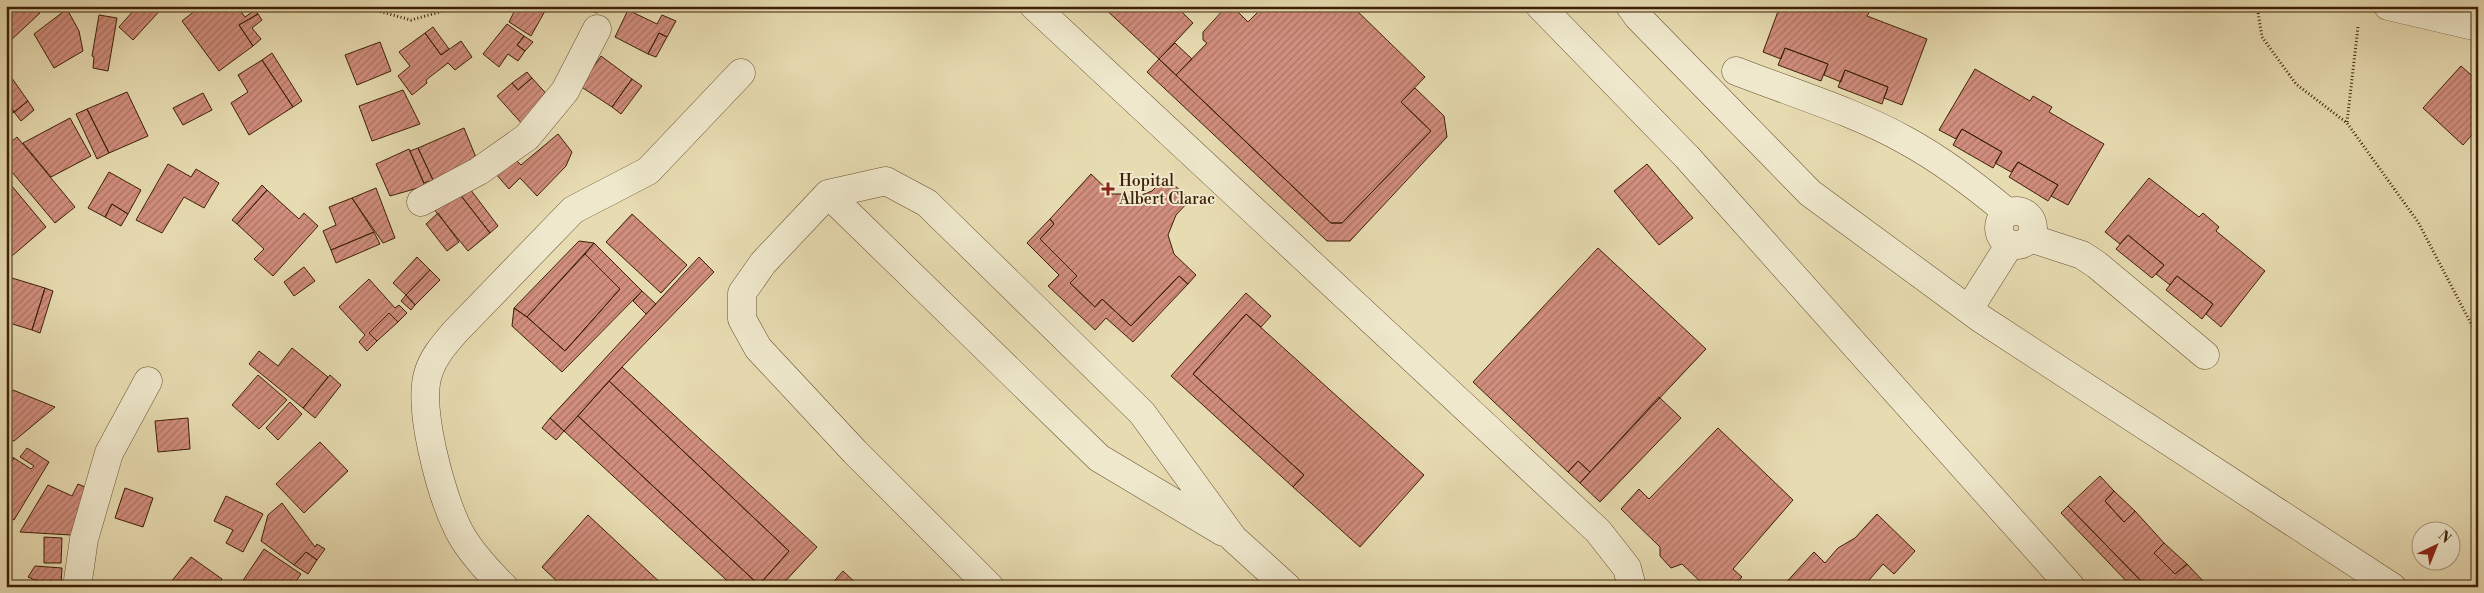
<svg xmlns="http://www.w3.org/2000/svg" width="2484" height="593" font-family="'Libre Bodoni',serif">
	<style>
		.building { fill: url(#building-hatch); stroke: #3d2006 }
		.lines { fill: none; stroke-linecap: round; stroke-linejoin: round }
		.minor-casing { stroke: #684f31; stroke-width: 29 }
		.path { stroke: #3d2006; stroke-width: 3; stroke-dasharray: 1 2.5; stroke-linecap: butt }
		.minor { stroke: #efe8cc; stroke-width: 28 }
		.poi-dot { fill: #8f2418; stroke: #efe8cc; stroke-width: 2 }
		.labels { text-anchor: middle; stroke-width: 4; stroke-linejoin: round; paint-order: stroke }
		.poi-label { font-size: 16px; fill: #3d2006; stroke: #efe8cc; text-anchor: start }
	</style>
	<defs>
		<pattern id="building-hatch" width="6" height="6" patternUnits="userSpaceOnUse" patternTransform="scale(1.25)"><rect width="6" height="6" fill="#d18d7d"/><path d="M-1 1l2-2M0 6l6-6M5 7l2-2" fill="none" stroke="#ab7364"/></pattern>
	</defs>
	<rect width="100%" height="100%" fill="#e7dbb1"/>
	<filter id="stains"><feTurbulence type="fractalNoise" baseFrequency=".004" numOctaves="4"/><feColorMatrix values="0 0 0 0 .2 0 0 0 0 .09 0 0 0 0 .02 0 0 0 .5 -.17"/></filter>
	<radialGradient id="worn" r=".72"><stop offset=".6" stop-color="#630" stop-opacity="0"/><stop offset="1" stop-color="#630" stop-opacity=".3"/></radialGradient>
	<path class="building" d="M6 6H34L40 13 10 41 6 37Z
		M130 6H164L133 40 119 27 134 10Z
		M201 6H237L245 17 255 10 258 14 239 25 253 46 219 71 182 21Z
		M260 6H275L271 12Z
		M517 6H537L545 11 531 36 509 22Z
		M589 6H599L597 13 589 10Z
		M1102 6H1176L1193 23 1159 59Z
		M1264 6H1352L1425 77 1401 102 1431 131 1342 223H1331L1176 75 1207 43 1203 40V32L1226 7 1234 8 1248 22Z
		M1780 6H1840L1847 9 1848 6H1857L1870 11 1867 16 1927 39 1902 105 1884 98 1888 87 1845 70 1841 82 1824 75 1828 64 1785 48 1781 59 1763 52Z
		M67 9 79 31 83 51 54 68 34 34Z
		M628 10 657 24 662 15 676 21 667 37 659 33 648 54 615 37Z
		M258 14 262 20 252 28 261 39 253 46 239 25Z
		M99 15 117 18 108 71 93 68 94 57 92 56Z
		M507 24 524 36 517 45 525 51 518 61 508 54 499 67 483 54Z
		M433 27 449 49 441 55 425 33Z
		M425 33 441 55 461 41 472 57 455 70 448 63 426 80 427 83 412 95 398 76 410 66 399 52Z
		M659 33 667 37 656 57 648 54Z
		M524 36 533 42 525 51 517 45Z
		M380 42 391 71 357 85 345 55Z
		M1175 43 1192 59 1176 75 1159 59Z
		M1785 48 1828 64 1821 81 1778 65Z
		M272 53 302 101 293 107 262 60Z
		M601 56 632 79 612 107 580 86Z
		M1159 59 1331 223H1342L1431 131 1401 102 1415 88 1444 116 1447 137 1350 241H1327L1147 72Z
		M262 60 293 107 249 135 231 103 248 92 238 75Z
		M2461 66 2478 81V128L2463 145 2423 108Z
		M1975 69 2030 101 2033 96 2052 107 2049 112 2104 144 2068 205 2051 196 2058 185 2018 162 2011 172 1995 163 2002 152 1962 129 1956 139 1939 130Z
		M1845 70 1888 87 1882 104 1838 87Z
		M527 72 532 78 518 90 512 83Z
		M9 74 28 101 14 112 9 104 6 106V76Z
		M532 78 552 100 523 125 497 96 512 83 518 90Z
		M632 79 642 86 621 114 612 107Z
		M403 90 420 124 372 141 359 106Z
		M127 92 148 136 109 153 87 109Z
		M203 93 212 110 183 125 173 108Z
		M28 101 34 110 21 121 14 112Z
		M9 104 14 112 6 118V106Z
		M87 109 109 153 97 159 76 114Z
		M70 118 91 156 51 177 23 143Z
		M464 128 477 160 433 180 418 148Z
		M1962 129 2002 152 1993 168 1953 145Z
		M558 134 572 152 566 166 537 196 520 178 509 189 495 173 514 158 521 165Z
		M17 137 75 207 55 223 6 165V146Z
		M418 148 433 180 424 183 410 151Z
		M409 149 425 186 390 196 376 164Z
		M2018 162 2058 185 2048 201 2009 177Z
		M168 164 191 177 196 169 219 183 204 208 184 197 162 233 136 220Z
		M1647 164 1693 218 1659 245 1614 191Z
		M109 172 141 190 128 214 112 204 105 217 88 208Z
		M1091 174 1112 194H1125L1131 199 1152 191 1166 177 1190 200 1176 215 1168 235 1174 254 1196 275 1188 284 1179 276 1131 326 1102 299 1095 307 1070 283 1077 276 1040 239 1054 224 1050 219Z
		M2149 178 2199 217 2203 213 2219 227 2216 231 2265 271 2221 327 2206 314 2213 304 2177 276 2170 285 2156 274 2164 265 2128 235 2120 244 2105 232Z
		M6 179 46 227 6 261Z
		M464 181 498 226 490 233 455 188Z
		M262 185 267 190 237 224 232 220Z
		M376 188 395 238 383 243 352 198Z
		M455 188 490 233 468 251 432 207Z
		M267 190 299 219 304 213 318 226 273 276 254 259 264 249 237 224Z
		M352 198 374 232 331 250 323 231 336 225 329 207Z
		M112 204 128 214 121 226 105 217Z
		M438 213 459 242 447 251 426 224Z
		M632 214 687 265 661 293 606 242Z
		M1050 219 1054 224 1040 239 1077 276 1070 283 1095 307 1102 299 1131 326 1179 276 1188 284 1133 342 1106 318 1095 330 1048 286 1059 275 1027 243Z
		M374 232 380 244 336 263 331 250Z
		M2128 235 2164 265 2152 278 2116 249Z
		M579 241 594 243 527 317 514 308Z
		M594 243 642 291 562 372 512 326 514 308 527 317 565 351 620 289 585 254Z
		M1598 248 1706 349 1590 472 1578 461 1568 472 1473 382Z
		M585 254 620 289 565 351 527 317Z
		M417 257 430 270 406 295 393 283Z
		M699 257 714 272 622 367 564 431 550 418Z
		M304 267 315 281 294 296 284 282Z
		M430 270 440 280 415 305 406 295Z
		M6 276 12 278 6 295Z
		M2177 276 2213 304 2202 319 2166 290Z
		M12 278 45 288 32 330 6 322V295Z
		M369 279 395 308 399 305 407 313 398 322 389 313 369 333 377 341 367 351 359 342 365 335 339 307Z
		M45 288 53 291 40 333 32 330Z
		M642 291 656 304 646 314 633 301Z
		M1246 293 1271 316 1261 327 1246 314 1193 374 1304 475 1293 487 1171 376Z
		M406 295 415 305 411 310 401 301Z
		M389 313 398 322 377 341 369 333Z
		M1246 314 1424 475 1360 547 1293 487 1304 475 1193 374Z
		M292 348 328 377 303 408 249 364 259 351 278 366Z
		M622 367 817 547 780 587H734L564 431 578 416 759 585 789 551 609 381Z
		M258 375 287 400 259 429 232 405Z
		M330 375 341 385 315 418 303 408Z
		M609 381 789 551 759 585 578 416Z
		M13 390 55 407 14 441 6 438V400Z
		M1659 397 1681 418 1600 502 1580 483Z
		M290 402 302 414 278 440 266 428Z
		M188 418 190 449 158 452 155 421Z
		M550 418 564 431 556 440 542 428Z
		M1718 428 1793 500 1733 569 1742 577 1733 587H1706L1682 564 1671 568 1660 556V547L1621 509 1639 489 1649 499Z
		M320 442 348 471 304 513 276 484Z
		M27 448 49 462 14 520 6 516V471L14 458 31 469 34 466 20 457Z
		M6 454 14 458 6 471Z
		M1578 461 1590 472 1580 483 1568 472Z
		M2100 476 2114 491 2105 501 2124 522 2135 511 2164 543 2154 553 2175 574 2187 564 2203 581 2197 587H2147L2068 506Z
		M78 484 92 490 71 535 20 532 48 485 72 496Z
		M125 488 153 498 143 527 115 518Z
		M2114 491 2135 511 2124 522 2105 501Z
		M226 496 263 514 243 552 226 543 233 530 214 521Z
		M282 503 315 547 317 544 325 549 317 560 306 552 294 565 261 541 268 515Z
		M2068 506 2147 587H2132L2061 513Z
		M1877 514 1915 551 1894 574 1883 564 1863 587H1782L1814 552 1825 563 1838 548 1855 538Z
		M588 515 665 587H563L542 567Z
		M44 537 62 538 61 563H44Z
		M2164 543 2187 564 2175 574 2154 553Z
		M264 549 301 574 292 587H249L242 582Z
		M306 552 317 560 308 574 294 565Z
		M191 557 222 579 217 587H167Z
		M35 566 62 568 61 587H51L28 577Z
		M843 571 860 587H829Z"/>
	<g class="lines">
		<defs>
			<path id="minor" d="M1034 6 1598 531 1627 568 1632 587
				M1540 6 1687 157 2071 587
				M1630 6 1638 17 1810 193 1980 318 2392 587
				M2388 6 2478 27
				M1736 71C1792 93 1853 111 1905 140 1942 160 1976 186 2008 213
				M828 194 1099 458 1223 532
				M421 202 479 171 527 137 565 91 597 29
				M1999 228a17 17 0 1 1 34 0a17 17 0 1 1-34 0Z
				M2030 238 2082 255 2097 265 2205 355
				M1969 309 2010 244
				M77 587 84 539 109 453 148 381
				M504 587C488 571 466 547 457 527 441 494 416 405 429 371 434 356 444 345 454 333L573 210 648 171 741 73
				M990 587 855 452 758 348 742 319V293L763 263 828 194 886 181 927 203 1142 413 1233 538 1287 587"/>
		</defs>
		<use href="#minor" class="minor-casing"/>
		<path class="path" d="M360 6 411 20 461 6
			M560 6 568 11
			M2257 6 2262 37 2296 84 2347 123 2418 222 2478 337
			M2347 122 2358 27"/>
		<use href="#minor" class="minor"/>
	</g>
	<path class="poi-dot" d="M1105.5 181.5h5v5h5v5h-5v5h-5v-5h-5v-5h5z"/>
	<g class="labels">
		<g class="poi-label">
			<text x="1119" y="186">Hopital<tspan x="1119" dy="18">Albert Clarac</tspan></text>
		</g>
	</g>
	<rect width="2484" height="593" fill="none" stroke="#e7dbb1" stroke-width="25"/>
	<rect x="8" y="8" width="2469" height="578" fill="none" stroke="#3d2006" stroke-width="2.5"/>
	<rect x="12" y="12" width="2459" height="568" fill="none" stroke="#3d2006"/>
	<g transform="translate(2436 546) rotate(43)"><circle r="24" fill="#efe8cc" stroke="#a8987d"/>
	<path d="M0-4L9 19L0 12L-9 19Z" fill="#8f2418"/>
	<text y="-8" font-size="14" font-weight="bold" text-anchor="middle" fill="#3d2006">N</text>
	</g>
	<rect width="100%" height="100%" filter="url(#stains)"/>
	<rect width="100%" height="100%" fill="url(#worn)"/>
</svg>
